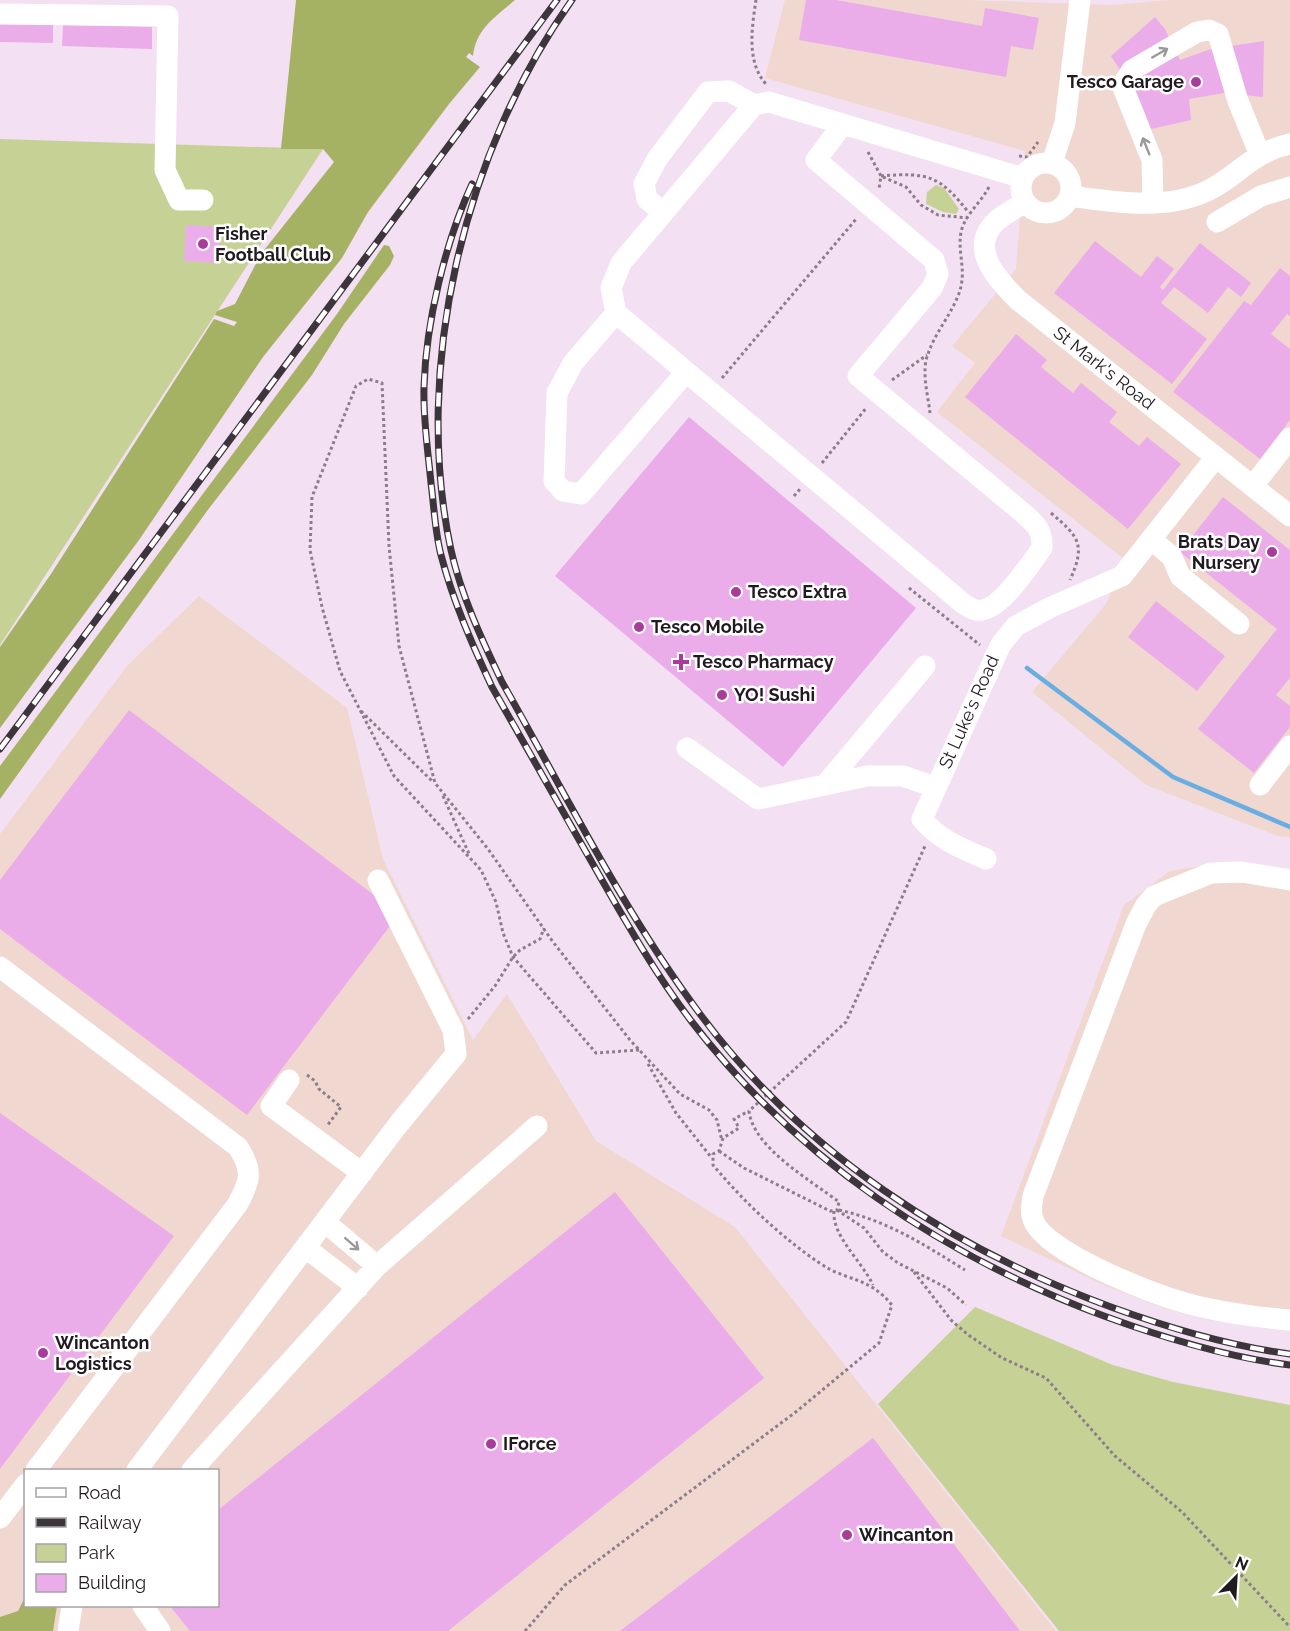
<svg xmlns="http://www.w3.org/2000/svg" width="1290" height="1631" font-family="Raleway,sans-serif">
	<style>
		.industrial { fill: #f0d7cf; fill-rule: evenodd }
		.green { fill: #c6d295 }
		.forest { fill: #a5b263 }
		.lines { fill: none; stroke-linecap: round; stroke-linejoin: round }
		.stream { stroke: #6aade3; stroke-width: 4.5 }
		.building { fill: #eaade9 }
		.path { stroke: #8b7e8a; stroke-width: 3; stroke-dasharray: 3 3; stroke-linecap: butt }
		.minor { stroke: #fff; stroke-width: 21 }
		.rail-casing { stroke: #3d353c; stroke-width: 7 }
		.rail { stroke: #fff; stroke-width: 4.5; stroke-dasharray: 14; stroke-linecap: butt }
		.oneway { stroke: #9b989b }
		.poi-dot { fill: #a93c9b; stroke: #fff; stroke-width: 2 }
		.labels { text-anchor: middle; stroke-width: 5; stroke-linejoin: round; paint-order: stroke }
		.poi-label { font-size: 18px; font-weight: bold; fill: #211a20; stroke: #fff; text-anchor: start }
		.street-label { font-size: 18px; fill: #211a20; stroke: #fff }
	</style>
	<rect width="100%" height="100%" fill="#f3e0f2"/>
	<path class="industrial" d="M785 0H966L1111 5 1170 0H1290V837L1278 836 1146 785 1032 692 1106 604 1124 559 937 412 975 363 952 346 1016 269 1025 151 765 78Z
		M199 596 347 708 383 859 473 1040 507 994 596 1141 735 1227 1056 1631H0V834L128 665ZM26 1470H218V1606H26Z
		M1220 863 1290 879V1330L1209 1320 1166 1309 1104 1285 1001 1236 1124 905 1170 871Z"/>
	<path class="green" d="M0 139 323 149 0 645Z
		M936 185 944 188 959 209 956 214 943 212 926 204 927 192Z
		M975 1307 1113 1365 1173 1382 1290 1405V1631H1059L878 1404Z"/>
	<path class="forest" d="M296 0H515C495 17 476 29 473 56L469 53 466 57 480 67 449 104 368 212 342 258 263 357 139 540 0 728V647L51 574 214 319 234 326 237 322 215 315 217 311 235 304 261 254 334 162 323 149H281Z
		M384 245 389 246 394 256 390 265 344 324 312 375 207 511 0 799V766L337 314Z
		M25 1597 26 1606H57L53 1631H0V1617L18 1611Z"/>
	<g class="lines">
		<path class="stream" d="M1027 668 1173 777 1290 827"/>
	</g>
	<path class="building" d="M806 0H836L982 26 985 8 1039 18 1033 50 1011 46 1006 77 799 40Z
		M1155 17 1165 29 1180 60 1211 49 1264 41 1263 97 1224 93 1189 99 1191 120 1151 129 1139 99 1111 56Z
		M0 23 53 24V43L0 42Z
		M63 25 152 27V49L62 46Z
		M186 225 221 227 219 263 184 261Z
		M1095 241 1141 277 1157 256 1174 269 1160 287 1163 290 1200 243 1251 283 1241 297 1228 287 1208 313 1174 287 1161 303 1207 339 1172 384 1054 293Z
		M1280 268 1290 276V316L1287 314 1271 334 1290 349V420L1260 459 1173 392 1244 301 1251 305Z
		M1016 334 1047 360 1041 367 1073 393 1081 383 1117 412 1109 422 1139 446 1147 437 1181 464 1128 529 965 397Z
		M689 417 916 608 783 767 555 576Z
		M1223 497 1290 550V678L1276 695 1290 706V727L1254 773 1198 729 1277 629 1180 552Z
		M1156 601 1225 656 1197 691 1128 637Z
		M129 710 399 914 247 1115 0 929V880Z
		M0 1113 174 1236 0 1469Z
		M615 1192 764 1378 448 1631H190L170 1606H218V1510Z
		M873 1438 1020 1631H620Z"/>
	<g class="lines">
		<path class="path" d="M756 0C752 27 746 62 766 84
			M868 152 881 176 879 189
			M1019 156 1027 157 1038 142
			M881 176C929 172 940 176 969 213
			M883 177 906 187 921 205 938 215 968 218
			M722 378 857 218
			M892 380 927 355
			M930 413C928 395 921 371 928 354 935 333 950 316 958 296 968 271 957 255 961 232 965 214 982 202 990 185
			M822 463 867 407
			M794 496 800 489
			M1051 513C1079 537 1086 544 1070 580
			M909 588 980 645
			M361 711 433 782
			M443 796 470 856
			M468 1019 495 986 513 957 520 950 540 939 544 928
			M639 1050 596 1053 513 957 503 933 496 902 481 870 394 776 340 671 322 607 310 550 312 497 356 386 368 379 382 383 389 546 399 646 435 783 488 849 553 942 630 1040 680 1094 709 1110 717 1120 722 1141
			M648 1064 676 1113 711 1157
			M307 1075 315 1081 319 1089 341 1107 327 1126
			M719 1151 744 1168 830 1211 837 1210 839 1202C812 1181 753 1148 749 1111L846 1022 925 846
			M837 1210 864 1228 883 1252 898 1263 947 1288 966 1305
			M839 1210C888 1221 923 1244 965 1270
			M834 1211C832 1236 861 1260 873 1285
			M914 1272 951 1320 967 1334 1002 1358 1046 1378 1115 1456 1182 1512 1290 1627
			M525 1631 565 1585 797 1411 879 1343 892 1305C868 1276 848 1282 821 1264 782 1238 743 1201 713 1165V1154L719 1151 723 1138 739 1128 734 1119 749 1111"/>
		<path class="minor" d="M0 14 168 16 165 170 179 200H203
			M843 124 816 160 934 260 938 274 932 288 858 376 1022 512C1035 523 1043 530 1042 548 1030 564 998 615 976 610 967 608 959 600 952 594L616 313 611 288 621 263 754 105 769 102 1023 178
			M1052 163 1065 123 1080 0
			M1021 188a25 25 0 1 1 50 0a25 25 0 1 1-50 0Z
			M1070 196C1114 202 1165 211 1207 191 1239 176 1251 152 1290 144
			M1025 202C1015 209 998 217 991 227 971 253 1001 283 1018 300L1290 516
			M1153 202 1152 160 1122 85 1132 70 1197 32 1209 30 1218 34 1238 101 1260 155
			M663 213 647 199 644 184 657 159 708 92 729 91 754 105
			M1217 222 1261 196 1290 187
			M616 313 573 363 557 393 554 481 563 491 581 494 686 372
			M1253 486 1290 438
			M1151 539 1172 557 1180 576 1239 624
			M687 748 758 799 867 776H903L935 787
			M825 785 925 666
			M1260 785 1290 746
			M986 859C963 849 939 840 922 819L1001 644 1016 626 1049 608 1122 576 1216 457
			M1290 880 1242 872 1211 873 1154 896 1146 905 1136 924 1033 1196C1032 1204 1030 1212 1033 1219 1042 1251 1150 1293 1182 1302 1217 1312 1254 1317 1290 1320
			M0 967 238 1147C253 1171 251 1180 237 1205L36 1470
			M289 1080 271 1106 362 1173
			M325 1222 377 1266
			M306 1248 358 1288
			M137 1470 397 1126 456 1054 453 1030 378 880
			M192 1470 377 1266 537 1126
			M0 1518 26 1484
			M143 1606 160 1631
			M68 1631 72 1606"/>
		<defs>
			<path id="rail" d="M572 0C464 151 412 368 451 550 461 595 482 640 502 682 565 793 623 911 700 1014 803 1153 951 1248 1111 1307 1169 1328 1229 1346 1290 1354
				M472 184C445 243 426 322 424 387 423 419 428 451 431 483 434 506 435 532 441 555 453 601 472 644 492 687 525 744 557 802 590 859 622 915 653 971 692 1022 798 1160 943 1256 1104 1316 1164 1338 1226 1357 1290 1365
				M0 749 557 0"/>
		</defs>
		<use href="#rail" class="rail-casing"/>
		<use href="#rail" class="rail"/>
	</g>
	<defs><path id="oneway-shaft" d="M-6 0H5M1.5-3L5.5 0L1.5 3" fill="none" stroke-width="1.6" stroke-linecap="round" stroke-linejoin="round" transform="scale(1.5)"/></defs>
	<g class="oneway">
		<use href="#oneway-shaft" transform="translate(1160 53) rotate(-30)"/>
		<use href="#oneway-shaft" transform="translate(1146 146) rotate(-112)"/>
		<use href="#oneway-shaft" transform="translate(352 1244) rotate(41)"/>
	</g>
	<g class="poi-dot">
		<circle cx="1196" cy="82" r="6"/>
		<circle cx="203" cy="244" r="6"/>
		<circle cx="1272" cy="552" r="6"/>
		<circle cx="736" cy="592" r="6"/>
		<circle cx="639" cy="627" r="6"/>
		<path d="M678 653h6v6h6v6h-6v6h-6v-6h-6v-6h6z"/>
		<circle cx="722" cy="695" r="6"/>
		<circle cx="43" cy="1353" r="6"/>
		<circle cx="491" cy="1444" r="6"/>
		<circle cx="847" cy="1535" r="6"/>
	</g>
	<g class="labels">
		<g class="poi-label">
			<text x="1184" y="88" text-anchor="end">Tesco Garage</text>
			<text x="215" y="240">Fisher<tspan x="215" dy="21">Football Club</tspan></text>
			<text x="1260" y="548" text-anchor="end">Brats Day<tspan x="1260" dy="21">Nursery</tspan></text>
			<text x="748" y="598">Tesco Extra</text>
			<text x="651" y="633">Tesco Mobile</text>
			<text x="693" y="668">Tesco Pharmacy</text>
			<text x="734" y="701">YO! Sushi</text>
			<text x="55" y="1349">Wincanton<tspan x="55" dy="21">Logistics</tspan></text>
			<text x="503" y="1450">IForce</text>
			<text x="859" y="1541">Wincanton</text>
		</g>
		<g class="street-label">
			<text transform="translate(1104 368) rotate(38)" y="6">St Mark's Road</text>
			<text transform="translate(969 712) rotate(-66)" y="6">St Luke's Road</text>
		</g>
	</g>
	<rect x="24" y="1469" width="195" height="138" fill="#ffffff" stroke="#a6a3a6" stroke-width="1.5"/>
	<rect x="36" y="1488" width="30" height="9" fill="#ffffff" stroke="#a6a3a6" stroke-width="1.5"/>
	<text x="78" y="1499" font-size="18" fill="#211a20">Road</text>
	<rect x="36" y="1518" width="30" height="9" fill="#3d353c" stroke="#a6a3a6" stroke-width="1.5"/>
	<text x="78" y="1529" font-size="18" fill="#211a20">Railway</text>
	<rect x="36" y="1544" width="30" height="18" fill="#c6d295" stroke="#a6a3a6" stroke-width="1.5"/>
	<text x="78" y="1559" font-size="18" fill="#211a20">Park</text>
	<rect x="36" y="1574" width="30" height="18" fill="#eaade9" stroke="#a6a3a6" stroke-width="1.5"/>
	<text x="78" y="1589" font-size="18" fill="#211a20">Building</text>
	<g transform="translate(1236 1577) rotate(24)" stroke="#ffffff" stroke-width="4.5" paint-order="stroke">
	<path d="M0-4.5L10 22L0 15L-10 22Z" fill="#211a20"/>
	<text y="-9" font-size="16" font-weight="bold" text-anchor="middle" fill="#211a20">N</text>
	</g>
</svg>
